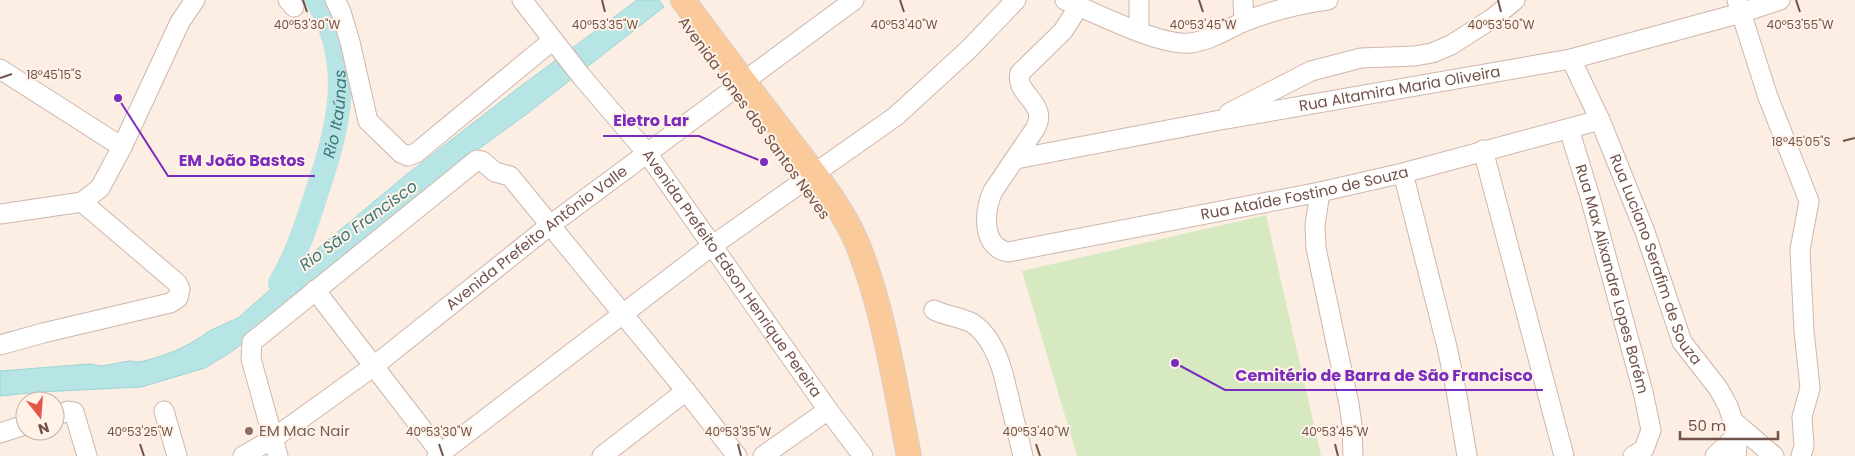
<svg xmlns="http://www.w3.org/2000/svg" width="1855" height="456" font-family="Poppins,sans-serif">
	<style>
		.green { fill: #d6e9c1 }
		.water { fill: #b7e4e4; stroke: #9dd5d6 }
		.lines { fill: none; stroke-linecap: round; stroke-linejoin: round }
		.river { stroke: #b7e4e4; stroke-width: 24 }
		.minor-casing { stroke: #cfb6ac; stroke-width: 21 }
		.major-casing { stroke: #d8cfcc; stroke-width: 26 }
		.minor { stroke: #fff; stroke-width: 19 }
		.major { stroke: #faca9b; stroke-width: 24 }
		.ticks { fill: none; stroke: #725249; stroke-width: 2 }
		.education-dot { fill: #8d6e63; stroke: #fff3e8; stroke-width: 2 }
		.labels { text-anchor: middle; stroke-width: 4; stroke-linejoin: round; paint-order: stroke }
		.street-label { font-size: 15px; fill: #725249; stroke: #fff3e8 }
		.education-label { font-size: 15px; fill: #785e54; stroke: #fff3e8; text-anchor: start }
		.water-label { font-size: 16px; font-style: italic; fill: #3d7678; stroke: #fff3e8 }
		.ticks-label { font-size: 12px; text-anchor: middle; fill: #725249; stroke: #fff3e8; stroke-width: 4; stroke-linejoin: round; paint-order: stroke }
		.leader { fill: none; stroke: #7b2cbf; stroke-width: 2 }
		.callout-dot { fill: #7b2cbf; stroke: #fff3e8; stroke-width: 2 }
		.callout-label { font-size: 16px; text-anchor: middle; font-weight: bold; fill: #7b2cbf; stroke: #fff3e8; stroke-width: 4; stroke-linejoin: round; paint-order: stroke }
	</style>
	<rect width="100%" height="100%" fill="#fceee2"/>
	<path class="green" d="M1266 215 1321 456H1077L1022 271Z"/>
	<path class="water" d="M637 0H659L664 7 524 116 455 166 263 328 231 352 205 368 141 387 40 392 0 396V371L89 364 102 366 129 361 140 362 155 358 175 351 191 343 211 330 238 318 304 260 406 175 521 86Z"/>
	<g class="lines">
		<path class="river" id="s1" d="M280 283C296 256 306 226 316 195 338 129 356 65 317 0"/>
		<defs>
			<g id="minor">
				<path d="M288 0 294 7"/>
				<path d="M335 0 341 12 350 42 368 121 401 153 408 156 416 153 553 40"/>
				<path id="s2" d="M522 0 582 77 647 153 828 410 863 456"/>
				<path d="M1065 0C1095 13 1160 46 1190 43 1209 41 1226 30 1243 22 1271 11 1297 4 1328 0"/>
				<path d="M1243 0 1244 22"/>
				<path d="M1737 0 1768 97 1809 201 1800 250 1804 331 1810 388 1802 417 1804 446 1801 456"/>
				<path id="s3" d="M1079 6 1063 31 1020 73C1014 95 1050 103 1035 129L993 191C984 211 981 247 1008 252L1320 192 1403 173 1600 120"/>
				<path d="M1139 31V0"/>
				<path id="s4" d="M1571 59 1600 120 1645 232 1682 342 1718 388 1728 406 1733 421 1737 447 1736 456"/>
				<path d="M0 69 122 147"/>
				<path d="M1229 113 1311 71 1361 58 1415 56 1432 53 1451 45 1493 18 1515 0"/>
				<path id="s5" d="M1569 129 1590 197 1643 392 1651 430 1644 449 1633 456"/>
				<path d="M1483 150 1564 456"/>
				<path id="s6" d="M1016 159 1215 121 1571 59 1741 13 1780 0"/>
				<path d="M1403 173 1447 347 1456 390 1467 456"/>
				<path d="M1320 192 1315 225 1316 248 1349 404 1352 425 1353 456"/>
				<path d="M0 214 82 202 100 188 122 147 180 22 195 0"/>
				<path d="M315 290 443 456"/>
				<path d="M934 310C946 316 960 317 972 323 988 333 998 356 1003 373L1023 456"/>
				<path d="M0 345 43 333 170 303 178 298 180 289 177 283 82 202"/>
				<path d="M164 411 177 456"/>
				<path d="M55 416 68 411 74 412 87 456"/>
				<path d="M1733 421 1774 456"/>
				<path d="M0 433 25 425"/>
				<path id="s7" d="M243 456 274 438 374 366 549 226 854 0"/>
				<path d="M278 456 251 359 252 342 477 160 482 161 495 172 510 176 686 391 737 456"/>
				<path d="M437 456 713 245 896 116 968 50 1016 0"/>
				<path d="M602 456 686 391"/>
				<path d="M763 456 828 410"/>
				<path d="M1715 456 1736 436"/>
			</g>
			<path id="major" d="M683 0C717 47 753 93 788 139 813 172 841 205 857 243 884 309 895 386 909 456"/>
		</defs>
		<use href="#minor" class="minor-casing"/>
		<use href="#major" class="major-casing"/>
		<use href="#minor" class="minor"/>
		<use href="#major" class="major"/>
	</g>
	<path class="ticks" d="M303 0 307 12M602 0 605 12M900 0 904 12M1199 0 1203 12M1498 0 1501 12M1796 0 1800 12M0 78 12 74M1843 141 1855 138M140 444 144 456M439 444 443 456M738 444 741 456M1036 444 1040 456M1335 444 1338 456"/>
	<circle class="education-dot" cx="249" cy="431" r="5"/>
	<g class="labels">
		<g class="street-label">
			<text dy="5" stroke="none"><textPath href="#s6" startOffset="390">Rua Altamira Maria Oliveira</textPath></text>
			<text transform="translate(754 118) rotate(54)" y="5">Avenida Jones dos Santos Neves</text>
			<text dy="5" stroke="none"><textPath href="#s3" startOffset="601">Rua Ataíde Fostino de Souza</textPath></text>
			<text dy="5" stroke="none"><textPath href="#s7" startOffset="366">Avenida Prefeito Antônio Valle</textPath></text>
			<text dy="5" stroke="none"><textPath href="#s4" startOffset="218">Rua Luciano Serafim de Souza</textPath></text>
			<text dy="5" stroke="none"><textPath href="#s2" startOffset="345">Avenida Prefeito Edson Henrique Pereira</textPath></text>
			<text dy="5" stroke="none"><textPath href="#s5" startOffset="156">Rua Max Alixandre Lopes Borém</textPath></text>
		</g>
		<g class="education-label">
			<text x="259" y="436">EM Mac Nair</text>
		</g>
		<g class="water-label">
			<text dy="6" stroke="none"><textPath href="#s1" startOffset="179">Rio Itaúnas</textPath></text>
			<text transform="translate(358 225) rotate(-36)" y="6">Rio São Francisco</text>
		</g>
	</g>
	<g class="ticks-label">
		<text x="307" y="29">40°53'30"W</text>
		<text x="605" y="29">40°53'35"W</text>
		<text x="904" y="29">40°53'40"W</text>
		<text x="1203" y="29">40°53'45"W</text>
		<text x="1501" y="29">40°53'50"W</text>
		<text x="1800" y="29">40°53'55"W</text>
		<text x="54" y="79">18°45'15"S</text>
		<text x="1801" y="146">18°45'05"S</text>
		<text x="140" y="436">40°53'25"W</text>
		<text x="439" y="436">40°53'30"W</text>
		<text x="738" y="436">40°53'35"W</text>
		<text x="1036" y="436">40°53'40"W</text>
		<text x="1335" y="436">40°53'45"W</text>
	</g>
	<path class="leader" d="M764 162L699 136H603M118 98L168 176H315M1175 363L1225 390H1543"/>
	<g class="callout-dot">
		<circle cx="764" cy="162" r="5"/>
		<circle cx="118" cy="98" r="5"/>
		<circle cx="1175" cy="363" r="5"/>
	</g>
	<g class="callout-label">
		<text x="651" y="126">Eletro Lar</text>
		<text x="242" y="166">EM João Bastos</text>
		<text x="1384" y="381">Cemitério de Barra de São Francisco</text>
	</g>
	<g transform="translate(40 416) rotate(163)"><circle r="24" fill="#fff3e8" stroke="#c7b3a8"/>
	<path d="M0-4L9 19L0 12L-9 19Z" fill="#e45648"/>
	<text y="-8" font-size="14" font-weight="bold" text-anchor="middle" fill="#725249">N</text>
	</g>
	<path d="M1680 431v8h98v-8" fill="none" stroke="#725249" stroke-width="2.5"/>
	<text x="1688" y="431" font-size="15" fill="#725249" stroke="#fff3e8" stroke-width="4" paint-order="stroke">50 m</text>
</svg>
